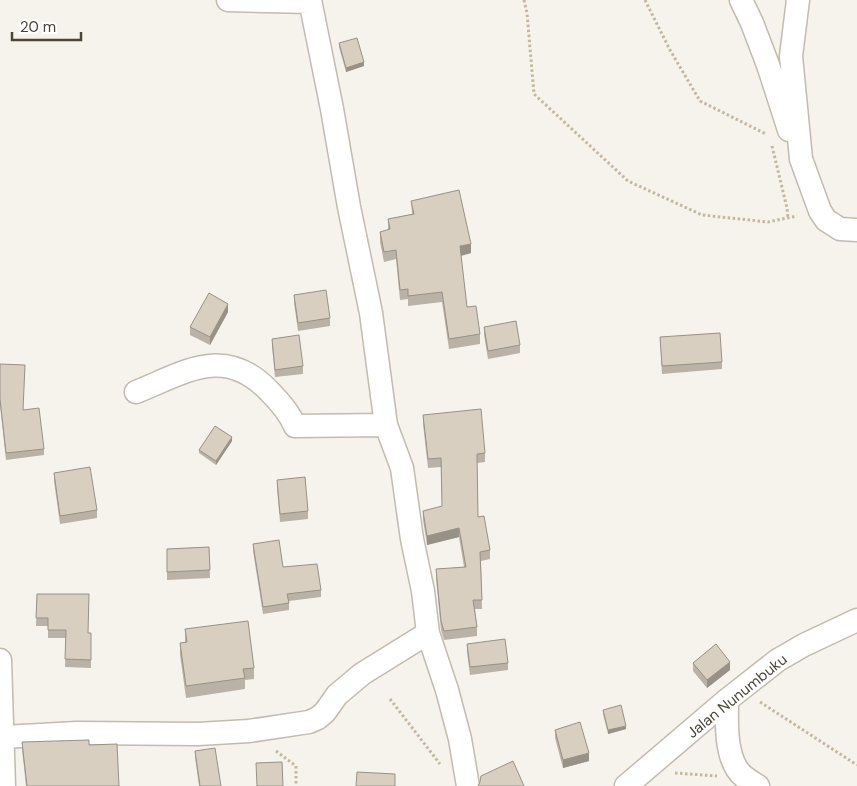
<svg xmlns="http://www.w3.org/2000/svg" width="857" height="786" font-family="'DM Sans',sans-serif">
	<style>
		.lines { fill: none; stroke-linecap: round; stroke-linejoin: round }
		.street-casing { stroke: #c2bbae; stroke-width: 25 }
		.path { stroke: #c4b79f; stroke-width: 3; stroke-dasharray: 2.5 2.5; stroke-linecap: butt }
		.street { stroke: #fff; stroke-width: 22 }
		.wall { fill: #bab2a6 }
		.shaded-wall { fill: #979187 }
		.building { fill: #d8cfc1; stroke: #979187 }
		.labels { text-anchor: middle; stroke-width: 4.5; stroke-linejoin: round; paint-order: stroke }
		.street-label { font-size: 15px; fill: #4b4439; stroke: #fff }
	</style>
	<rect width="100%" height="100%" fill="#f6f3ec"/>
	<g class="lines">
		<defs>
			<path id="street" d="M228 0 310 2
				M310 0 332 109 349 207 371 313 386 425 402 468 412 539 423 591 428 633 447 690 460 739 468 786
				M741 0 752 23 768 65 789 130
				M798 0 791 56 801 159 820 211 826 220 840 229 857 230
				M136 392C186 372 225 344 270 392 280 402 289 412 295 426L386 425
				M0 660 4 786
				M727 700C727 721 725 750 737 769 742 777 750 781 758 786
				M3 737 77 733 198 734 249 731 309 722 318 718 325 712 337 695 362 674 428 633
				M626 786 727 700 778 660 804 645 857 620"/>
		</defs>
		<use href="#street" class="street-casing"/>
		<path class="path" d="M524 0 527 13 534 94 628 181 702 215 768 222 797 216
			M645 0 670 50 700 101 766 134
			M772 146 787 208 788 218
			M390 699 440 764
			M760 702 857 765
			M276 751 296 766V786
			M675 773 717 776"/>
		<use href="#street" class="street"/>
	</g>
	<path class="wall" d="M339 43 364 66 346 72 339 47Z
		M411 201 471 253 461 256 467 307 480 334V344L449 349 442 302 408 306V299L400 300 396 259 384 262 380 242V232L388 230V219L412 214Z
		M294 295 330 318V326L298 331 294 303Z
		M228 312 210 345 190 335V327Z
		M484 327 520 345V353L488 359 484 335Z
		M660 337 722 362V369L662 374Z
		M272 339 303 366V374L275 377 272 346Z
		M0 364 23 410 44 449V455L6 460 0 405Z
		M423 415 485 453V462L477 463 478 517 490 550V559L481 561 482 609H475L477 627V636L444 640 441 630 436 578V569L464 567 459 537 427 545 423 520V511L442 506 441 467 428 468 423 424Z
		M232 441 216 465 199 453V450Z
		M54 473 97 510V518L60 524 54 481Z
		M277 480 308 511V519L280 522 277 488Z
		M253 544 283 567 321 590V597L289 601V610L263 614 253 551Z
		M209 547 210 578 167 580V549Z
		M37 594 88 633H91V668L65 667 66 638H48V626H36Z
		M185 629 254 668V679L245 680V689L186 698 180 655V643H185Z
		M467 644 508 663V670L470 675 467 652Z
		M693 663 730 670 707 688 693 671Z
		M603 710 626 729 608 734 603 714Z
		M555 730 589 761 563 768 555 738Z
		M22 742 119 786H26L22 749Z
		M195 751 221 786H199L195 757Z"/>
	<path class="shaded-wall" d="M364 62V66L346 72V68Z
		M471 244V253L460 256V246Z
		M228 304V312L210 345V337Z
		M232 437V441L216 465V461Z
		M459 528V537L427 545V536Z
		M730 662V670L707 688V680Z
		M626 726V729L608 734V730Z
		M589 753V761L563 768V760Z"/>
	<path class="building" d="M357 38 364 62 346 68 339 43Z
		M459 190 471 244 460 246 467 307 476 306 480 334 449 339 442 292 408 296V289L400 290 396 250 384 252 380 232 390 229 388 219 414 214 411 201Z
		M326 290 330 318 298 323 294 295Z
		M209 293 228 304 210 337 190 327Z
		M516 321 520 345 488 351 484 327Z
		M720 333 722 362 662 366 660 337Z
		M299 335 303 366 275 370 272 339Z
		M0 364 25 365 23 410 39 408 44 449 6 453 0 399Z
		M481 409 485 453 477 454 478 517 484 516 490 550 480 552 482 600H473L477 627 444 631 441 621 436 569 466 567 459 528 427 536 423 511 442 506 441 458 428 459 423 415Z
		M215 426 232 437 216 461 199 450Z
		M90 467 97 510 60 516 54 473Z
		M305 477 308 511 280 514 277 480Z
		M279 540 283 567 317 564 321 590 287 594 289 603 263 607 253 544Z
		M209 547 210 570 167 572V549Z
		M37 594H89L88 633H91V660L65 659 66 630H48V618H36Z
		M248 621 254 668 243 669 245 678 186 686 180 643 187 642 185 629Z
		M505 639 508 663 470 667 467 644Z
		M716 644 730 662 707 680 693 663Z
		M621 705 626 726 608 730 603 710Z
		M580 722 589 753 563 760 555 730Z
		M89 740V745L117 744 119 786H27L22 742Z
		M215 748 221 786H200L195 751Z
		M513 761 524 786H478L480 782 481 776Z
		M282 762 283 786H257L256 763Z
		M357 772 395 774V786H356Z"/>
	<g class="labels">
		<g class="street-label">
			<text transform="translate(737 696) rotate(-39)" y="5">Jalan Nunumbuku</text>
		</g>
	</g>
	<path d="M12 32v8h69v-8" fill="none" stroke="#4b4439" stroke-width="2.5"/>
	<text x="20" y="32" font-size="15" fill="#4b4439" stroke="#ffffff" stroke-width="4" paint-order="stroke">20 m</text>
</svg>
